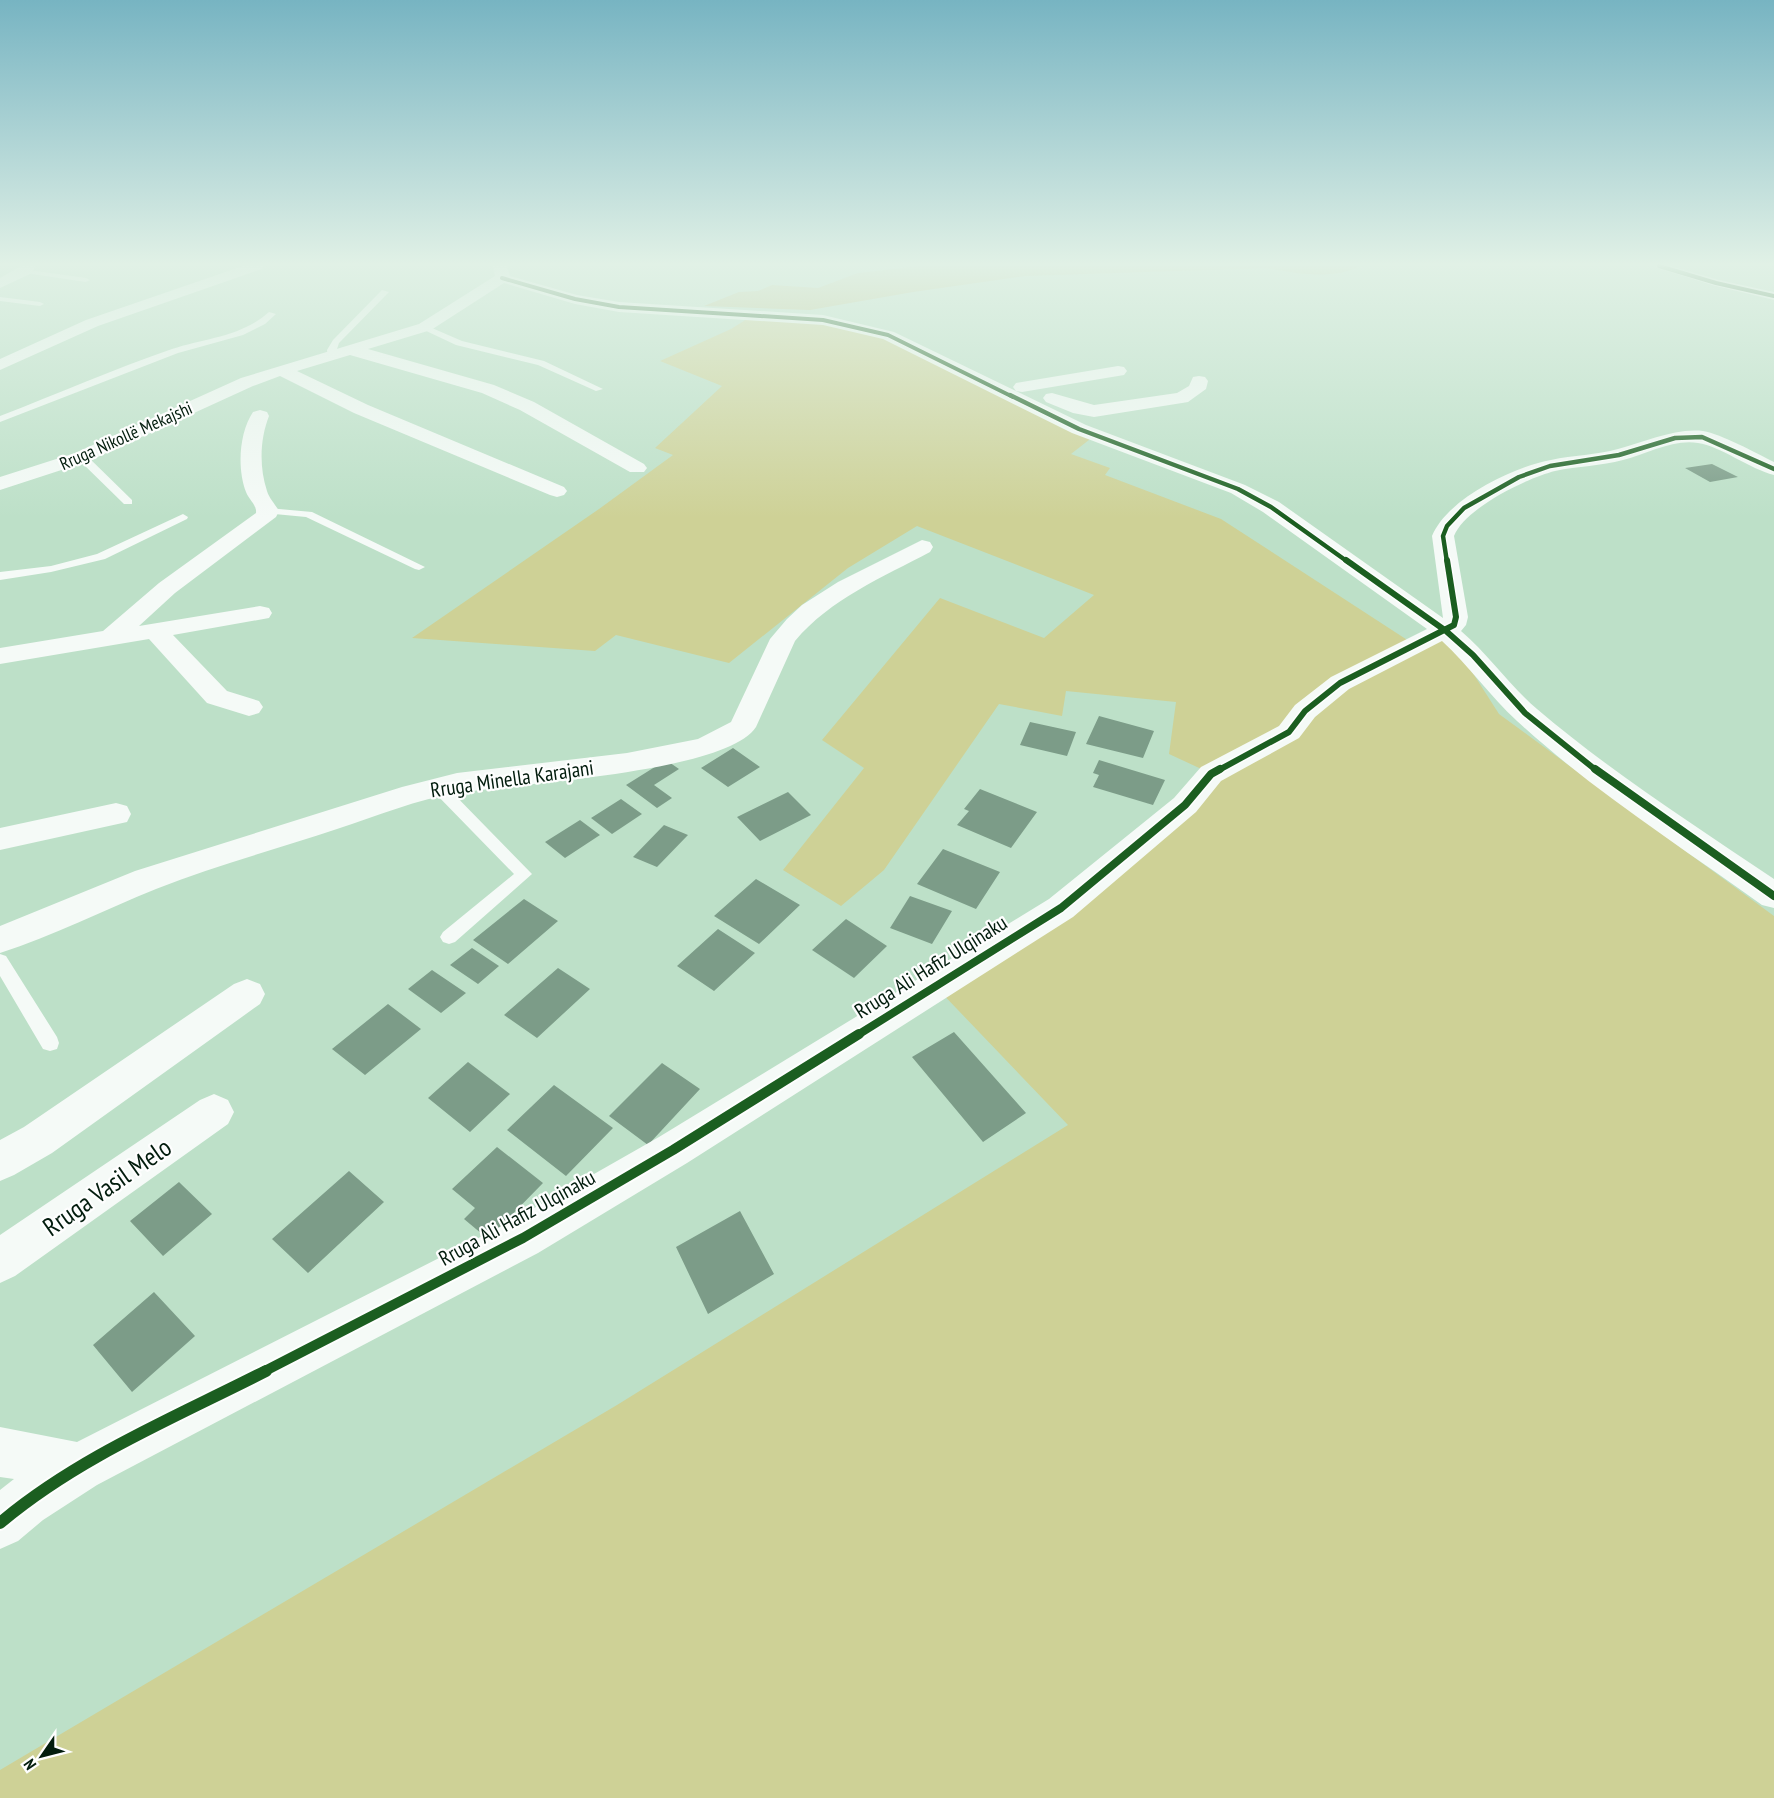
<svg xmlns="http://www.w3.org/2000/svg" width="1774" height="1798" font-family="'PT Sans Narrow',sans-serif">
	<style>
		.green { fill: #ced196 }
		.forest { fill: #c0c388 }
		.building { fill: #7c9c88 }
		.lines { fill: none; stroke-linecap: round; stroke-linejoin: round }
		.service { fill: #f5faf7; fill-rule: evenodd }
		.pedestrian { fill: #f5faf7; fill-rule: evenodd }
		.minor { fill: #f5faf7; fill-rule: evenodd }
		.trunk { fill: #f5faf7; fill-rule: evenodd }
		.cycleway-far5-casing { stroke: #fefefe; stroke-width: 5 }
		.cycleway-far4-casing { stroke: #fefefe; stroke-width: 7 }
		.cycleway-far3-casing { stroke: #fefefe; stroke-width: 9 }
		.cycleway-far2-casing { stroke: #fefefe; stroke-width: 11 }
		.cycleway-far1-casing { stroke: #fefefe; stroke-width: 14 }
		.cycleway-casing { stroke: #fefefe; stroke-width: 16 }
		.cycleway-far5 { stroke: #1b5e20; stroke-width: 4 }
		.cycleway-far4 { stroke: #1b5e20; stroke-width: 4.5 }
		.cycleway-far3 { stroke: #1b5e20; stroke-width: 6 }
		.cycleway-far2 { stroke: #1b5e20; stroke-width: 8 }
		.cycleway-far1 { stroke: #1b5e20; stroke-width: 10 }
		.cycleway { stroke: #1b5e20; stroke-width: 12 }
		.labels { text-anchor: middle; stroke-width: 4.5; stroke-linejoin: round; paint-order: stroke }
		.far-street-label { font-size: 18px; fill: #021c0d; stroke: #fefefe }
		.street-label { font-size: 21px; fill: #021c0d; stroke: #fefefe }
		.near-street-label { font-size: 26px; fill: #021c0d; stroke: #fefefe }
	</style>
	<rect width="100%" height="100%" fill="#bde0c8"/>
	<path class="green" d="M808 318 888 335 1094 436 1071 454 1110 468 1105 475 1221 519 1415 645 1446 631 1499 714 1774 916V1798H0V1770L617 1405 1068 1125 935 986 1061 908 1210 773 1169 754 1176 702 1066 691 1062 716 999 704 884 870 841 906 783 870 864 768 822 740 940 598 1044 638 1094 595 917 526 848 568 729 663 616 635 595 651 412 638 599 509 673 455 655 448 722 386 660 361 731 329 747 319Z"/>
	<path class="forest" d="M920 266H1361C1331 280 1298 274 1267 268L1025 276 913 292 810 310 704 306 739 292 758 291 772 285 818 288 858 273Z"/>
	<path class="building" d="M1712 464 1738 477 1710 482 1685 468Z
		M1099 716 1154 731 1143 758 1086 744Z
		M1030 722 1076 732 1067 756 1020 745Z
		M733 748 760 767 728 787 701 768Z
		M666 760 679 769 654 785 672 798 657 808 626 785Z
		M1099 760 1165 780 1153 805 1093 787 1099 775 1093 773Z
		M980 789 1037 812 1011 848 957 825 969 811 964 809Z
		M788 792 811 815 760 841 737 817Z
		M621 799 642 814 612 834 591 818Z
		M580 820 600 835 565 858 545 842Z
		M664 825 688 835 657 867 633 857Z
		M943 849 1000 872 976 909 917 884Z
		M756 879 800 905 759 944 714 916Z
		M910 896 952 911 932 944 890 928Z
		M524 899 558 921 508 964 473 940Z
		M846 919 887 946 854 978 812 950Z
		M718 929 755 953 714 991 677 966Z
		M472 948 499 966 478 984 450 965Z
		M558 968 590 989 537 1038 504 1015Z
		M432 970 466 993 441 1013 408 989Z
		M388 1004 421 1029 365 1075 332 1049Z
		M954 1032 1026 1113 983 1142 912 1057Z
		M468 1062 510 1094 470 1132 428 1098Z
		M662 1063 700 1089 648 1145 609 1116Z
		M554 1085 613 1128 566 1176 507 1130Z
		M497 1147 543 1183 488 1239 464 1219 475 1208 452 1189Z
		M349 1171 384 1202 308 1273 272 1239Z
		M179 1182 212 1214 163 1256 130 1221Z
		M740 1211 774 1274 708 1314 676 1247Z
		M154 1292 195 1336 132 1392 93 1345Z"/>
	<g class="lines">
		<path class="service" d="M22 269 86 278 90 280 86 282 25 273Z
			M382 290 389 292 339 343 334 358H328L327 350 333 340Z
			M0 297 40 302 44 304 40 306 0 301Z
			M269 312 276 314 265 324 243 335 178 353 0 422V416C57 394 114 369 172 349 205 338 241 337 269 312Z
			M425 325 462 341 544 361 603 389 596 391 538 365 456 345 422 329 421 327Z
			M78 455H86L132 500V504H124L78 459Z
			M268 508 312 512 425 567 419 570 415 569 306 517 264 513 263 511Z
			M183 514 188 517 187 519 105 559 51 572 0 580V572L51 566 97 554Z
			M439 783 444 784 532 874 455 942 449 944 443 942 440 937 443 932 514 874 434 792 432 788Z
			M0 954 6 956 57 1037 59 1043 57 1049 50 1051 43 1049 0 976Z"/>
		<path class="pedestrian" d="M1654 266H1671L1719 280 1774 292V300L1712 285Z"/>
		<path class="minor" d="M21 266H36L30 274 0 288V278Z
			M493 266H507L510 276 577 295 619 302 823 315 894 332 1086 425 1245 485 1279 502 1443 618 1432 536C1447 499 1513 467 1551 460 1573 455 1597 455 1618 449 1646 442 1674 428 1703 431 1721 434 1756 453 1774 462V475C1750 469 1720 446 1698 443 1673 439 1647 454 1623 460 1601 466 1578 466 1555 471 1527 478 1465 508 1454 536L1468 617 1466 625 1461 631C1489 655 1510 686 1537 709 1611 772 1694 825 1774 879V908L1762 905C1680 846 1592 790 1517 721 1490 696 1469 666 1442 641L1349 689 1315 717 1299 738 1221 781 1196 812 1073 917 687 1163 538 1253 97 1485 43 1520 18 1541 0 1549V1490L14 1479 0 1477V1427L77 1442 508 1223 659 1137 1049 899 1174 798 1201 767 1279 726 1295 705 1331 677 1427 629 1263 512 1231 493 1072 433 883 339 823 325 619 312 575 304 504 283 431 330 368 349 494 385 534 402 644 464 647 468 644 472H630L520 410 482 393 350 355 297 371 368 405 564 487 567 491 564 495 557 497 550 495 354 413 280 376 253 386 89 461 0 490V477L75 453 241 378 419 324 495 276Z
			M1118 366 1124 367 1127 371 1124 375 1022 392 1016 391 1013 387 1016 383Z
			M1199 376 1205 377 1208 381 1206 389 1188 402 1182 403 1094 417 1073 413 1046 402 1043 398 1046 394 1052 393 1094 405 1177 393 1189 386 1193 377Z
			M260 410 267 412 269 416C260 439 259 467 267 491 269 498 275 504 279 511L276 517 175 593 139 626 260 606 269 608 272 613 269 618 173 635 227 691 259 701 263 707 259 713 249 716 207 703 149 639 0 664V648L103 631 159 583 256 513C257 505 249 500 246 492 237 469 239 433 253 412Z
			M922 540 930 542 933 547 930 552C883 577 830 599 795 641L756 727C726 773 517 783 459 793 417 799 377 816 337 829 277 849 214 866 156 889 104 910 53 936 0 953V926L135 871 402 787 457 773 627 753 698 739 731 722 770 639 787 619 802 605 838 582Z
			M116 803 127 806 131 814 127 822 0 850V828Z
			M247 979 260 984 265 994 260 1004 52 1153 14 1175 0 1181V1140L24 1127 234 984Z
			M214 1094 228 1100 234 1112 228 1124 15 1276 0 1283V1235L200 1100Z"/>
		<path class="trunk" d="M243 266H264L262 269 98 326 0 370V359L86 320Z"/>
		<defs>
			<path id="cycleway-far5" d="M1659 266 1716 283 1774 296
				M502 278 575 299 619 307 823 320 888 335 1013 397"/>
			<path id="cycleway-far4" d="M1010 395 1079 429 1238 489 1271 507 1348 562
				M1447 562 1443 536 1447 526 1464 508 1519 477 1550 466 1619 455 1675 438 1702 437 1774 469"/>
			<path id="cycleway-far3" d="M1346 560 1446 631 1473 655 1525 713 1597 771
				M1217 771 1289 732 1305 711 1340 683 1454 625 1456 617 1447 560"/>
			<path id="cycleway-far2" d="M1595 769 1774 896
				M856 1036 1061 908 1185 805 1211 774 1220 769"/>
			<path id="cycleway-far1" d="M263 1372 523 1238 673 1150 859 1034"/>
			<path id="cycleway" d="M0 1523C78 1457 176 1417 266 1371"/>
		</defs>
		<use href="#cycleway-far5" class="cycleway-far5-casing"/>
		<use href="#cycleway-far4" class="cycleway-far4-casing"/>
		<use href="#cycleway-far3" class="cycleway-far3-casing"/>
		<use href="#cycleway-far2" class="cycleway-far2-casing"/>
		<use href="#cycleway-far1" class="cycleway-far1-casing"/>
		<use href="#cycleway" class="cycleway-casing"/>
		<use href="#cycleway-far5" class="cycleway-far5"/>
		<use href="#cycleway-far4" class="cycleway-far4"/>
		<use href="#cycleway-far3" class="cycleway-far3"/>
		<use href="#cycleway-far2" class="cycleway-far2"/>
		<use href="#cycleway-far1" class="cycleway-far1"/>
		<use href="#cycleway" class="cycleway"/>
	</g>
	<linearGradient id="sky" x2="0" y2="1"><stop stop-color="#77b4c2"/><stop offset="0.51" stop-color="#e1f1e6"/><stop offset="1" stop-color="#e1f1e6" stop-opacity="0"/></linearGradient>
	<rect width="1774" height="518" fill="url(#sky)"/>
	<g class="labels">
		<g class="far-street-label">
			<text transform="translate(126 436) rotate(-24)" y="6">Rruga Nikollë Mekajshi</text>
		</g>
		<g class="street-label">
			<text transform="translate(512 779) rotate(-8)" y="7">Rruga Minella Karajani</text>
			<text transform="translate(931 967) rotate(-32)" y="7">Rruga Ali Hafiz Ulqinaku</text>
			<text transform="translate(517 1218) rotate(-29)" y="7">Rruga Ali Hafiz Ulqinaku</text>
		</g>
		<g class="near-street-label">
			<text transform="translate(107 1187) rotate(-35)" y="9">Rruga Vasil Melo</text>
		</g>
	</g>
	<g transform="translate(42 1756) rotate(235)" stroke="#fefefe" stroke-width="4.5" paint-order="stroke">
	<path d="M0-4.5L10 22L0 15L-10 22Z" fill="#021c0d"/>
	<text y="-9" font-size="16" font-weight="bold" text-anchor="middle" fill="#021c0d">N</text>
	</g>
</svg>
